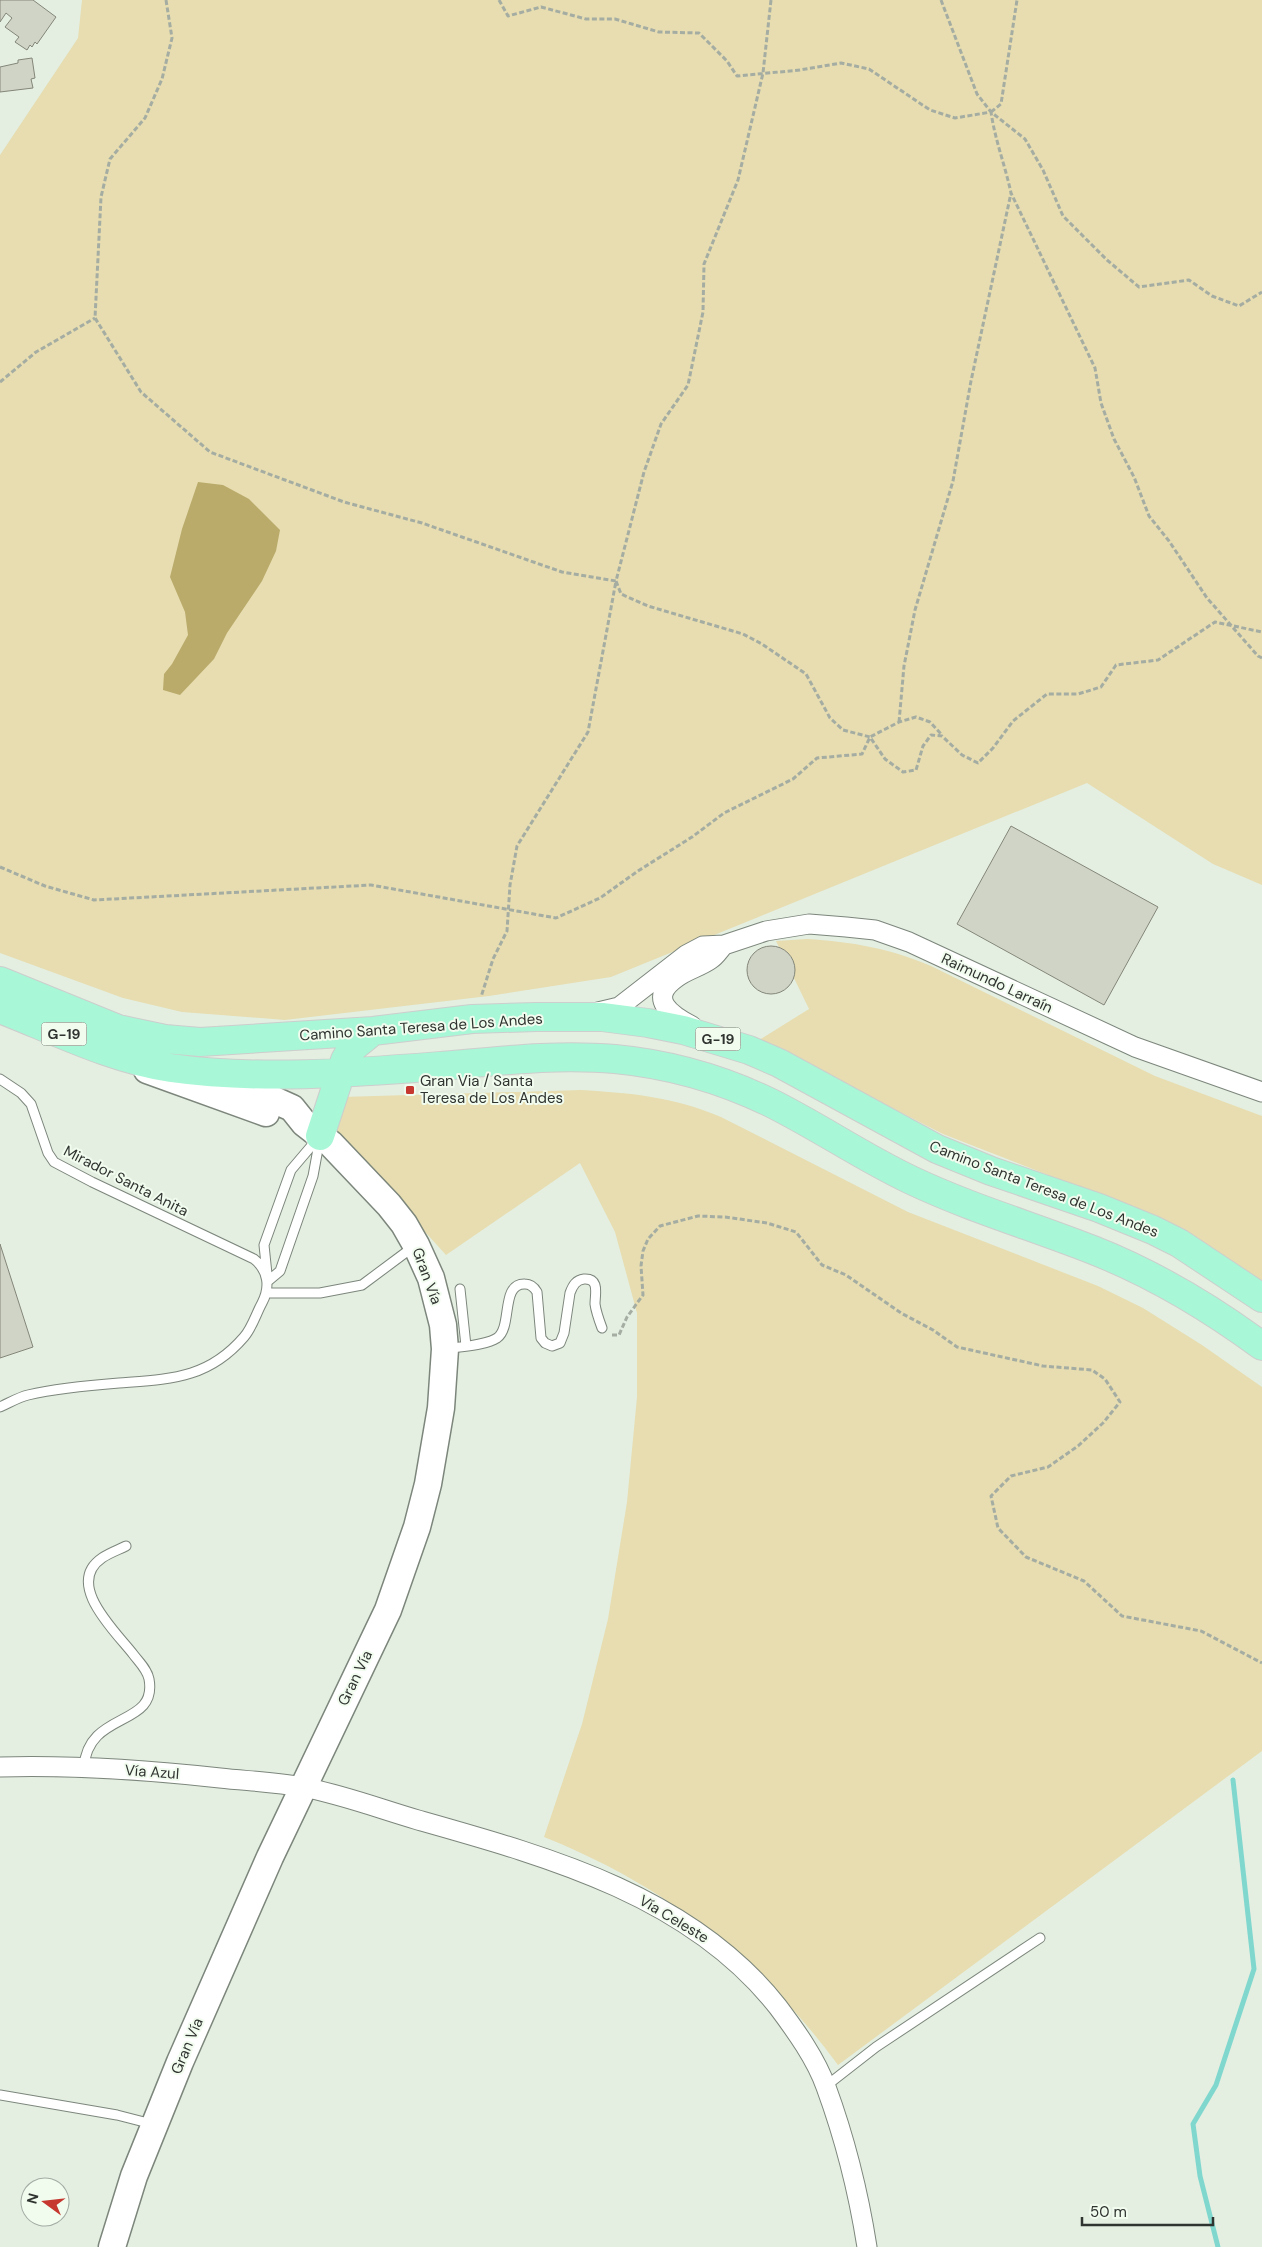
<svg xmlns="http://www.w3.org/2000/svg" width="1262" height="2247" font-family="'DM Sans',sans-serif">
	<style>
		.green { fill: #e7ddb0 }
		.forest { fill: #baab6b }
		.lines { fill: none; stroke-linecap: round; stroke-linejoin: round }
		.stream { stroke: #80d7ce; stroke-width: 5 }
		.building { fill: #d0d4c6; stroke: #838679 }
		.service-casing { stroke: #7c867b; stroke-width: 11 }
		.minor-casing { stroke: #7c867b; stroke-width: 21 }
		.secondary-casing { stroke: #7c867b; stroke-width: 29 }
		.primary-casing { stroke: #cdcecd; stroke-width: 30 }
		.path { stroke: #a5ada3; stroke-width: 3; stroke-dasharray: 5 2.5; stroke-linecap: butt }
		.service { stroke: #fff; stroke-width: 9 }
		.minor { stroke: #fff; stroke-width: 19 }
		.secondary { stroke: #fff; stroke-width: 26 }
		.primary { stroke: #a8f7d7; stroke-width: 28 }
		.poi-dot { fill: #c5372f; stroke: #f1fcef; stroke-width: 2 }
		.labels { text-anchor: middle; stroke-width: 4; stroke-linejoin: round; paint-order: stroke }
		.shield { fill: #f1fcef; stroke: #6a7069; stroke-width: 1 }
		.shield-label { font-size: 14px; font-weight: bold; fill: #303430 }
		.street-label { font-size: 15px; fill: #303430; stroke: #f1fcef }
		.poi-label { font-size: 15px; fill: #303430; stroke: #f1fcef; text-anchor: start }
	</style>
	<rect width="100%" height="100%" fill="#e4efe2"/>
	<path class="green" d="M82 0H1262V885L1213 864 1087 783 611 977 489 996 285 1020 182 1012 123 998 0 953V155L78 38Z
		M807 939C853 942 888 948 931 966L1155 1076 1262 1116V1283L1133 1208 943 1134 759 1040 809 1009 776 941Z
		M581 1090C632 1093 674 1097 721 1117L908 1212 1098 1286 1143 1308 1202 1345 1262 1387V1751L838 2065C760 1959 666 1886 544 1837L582 1724 608 1619 627 1502 637 1397V1313L615 1232 580 1163 446 1255 427 1234 325 1139 341 1097Z"/>
	<path class="forest" d="M198 482 223 485 249 499 280 530 276 551 262 581 227 633 214 659 180 695 163 690 164 674 172 664 188 635 185 612 170 577 182 529Z"/>
	<g class="lines">
		<path class="stream" d="M1218 2247 1200 2176 1193 2124 1216 2085 1254 1969 1233 1780"/>
	</g>
	<path class="building" d="M0 0H33L56 17 37 44 35 42 32 47 30 45 27 50 15 42 19 37 5 27 12 18 6 13 0 22Z
		M32 58 35 78 31 79 33 88 0 92V67L18 63V60Z
		M1011 826 1158 907 1104 1005 957 924Z
		M747 970a24 24 0 1 1 48 0a24 24 0 1 1-48 0Z
		M0 1244 33 1347 0 1358Z"/>
	<g class="lines">
		<defs>
			<path id="service" d="M0 1079 21 1093 31 1104 48 1153 54 1162 92 1182 254 1259C269 1271 270 1288 262 1303 256 1314 252 1328 244 1337 208 1379 170 1379 119 1383 93 1385 54 1389 28 1395 19 1397 9 1403 0 1407
				M267 1274 264 1245 291 1170 319 1137
				M268 1281 280 1271 313 1176 320 1138
				M460 1289 466 1346
				M267 1293H320L362 1285 413 1247
				M447 1349C462 1346 484 1346 497 1338 513 1327 500 1283 525 1284 531 1284 534 1287 537 1292L541 1338 545 1343 552 1346 560 1343 564 1333 570 1293C573 1285 576 1280 584 1279 600 1278 595 1294 595 1304 596 1312 599 1320 602 1328
				M84 1767C88 1710 158 1728 149 1679 147 1669 139 1662 133 1654 116 1632 64 1584 102 1558 109 1553 118 1550 126 1546
				M826 2086 876 2047 1040 1938
				M0 2095 117 2115 152 2124"/>
			<path id="minor" d="M598 1012 619 1007 686 955 703 946 724 945 766 931 809 924 846 927 875 930 909 942 1135 1047 1262 1092
				M692 1026C671 1015 647 999 676 978 686 970 700 967 711 959 716 956 720 949 724 945
				M0 1767C74 1765 147 1770 220 1778 247 1781 275 1782 302 1787 341 1794 380 1809 418 1820 549 1857 691 1896 778 2007 796 2031 816 2059 826 2087 844 2136 859 2196 867 2247"/>
			<path id="secondary" d="M147 1070 266 1113
				M112 2247 134 2176 180 2062 270 1857 388 1610 417 1527 428 1484 441 1408 445 1349 443 1325 431 1278 416 1245 404 1224 389 1205 331 1144 304 1123 292 1108 216 1074"/>
			<path id="primary" d="M0 981 118 1029 165 1039 200 1042 373 1031 472 1019 536 1017H602L648 1023 683 1030 749 1050 779 1063 937 1149 991 1171 1099 1208 1153 1230 1179 1243 1262 1298
				M0 1009C56 1031 112 1059 171 1068 262 1081 363 1072 453 1065 507 1060 561 1054 615 1059 668 1064 721 1079 769 1102 818 1126 862 1157 911 1180 970 1208 1032 1226 1093 1250 1154 1274 1209 1307 1262 1346
				M320 1136 345 1060 352 1048 373 1031"/>
		</defs>
		<use href="#service" class="service-casing"/>
		<use href="#minor" class="minor-casing"/>
		<use href="#secondary" class="secondary-casing"/>
		<use href="#primary" class="primary-casing"/>
		<path class="path" d="M166 0 172 38 162 79 145 118 110 159 101 197 95 318 141 392 210 452 344 502 422 523 562 572 616 581 588 732 517 846 510 885 507 931 493 959 481 997
			M499 0 508 16 541 7 586 19H615L659 32 699 33 727 61 737 76 800 70 841 63 869 69 930 110 955 118 991 112C995 140 1005 165 1011 193L1095 368 1101 403 1114 439 1134 477 1149 516 1169 541 1207 598 1258 656 1262 658
			M771 0 763 73 738 180 704 264 703 312 688 385 661 424 644 472 616 581 621 594 648 606 743 634 762 644 806 674 830 718 843 730 870 737 885 759 903 772 916 770 923 746 931 735 942 736 962 755 978 763 993 748 1013 721 1047 694H1078L1101 687 1116 665 1158 660 1215 622 1262 632
			M941 0 977 94 991 112 1025 139 1043 170 1063 216 1107 260 1139 287 1189 280 1212 296 1239 306 1262 292
			M991 112 1001 104 1017 0
			M0 382 36 352 95 318
			M899 722 904 666 915 610 953 481 971 381 1011 193
			M0 867 45 886 94 900 371 885 556 918 600 898 638 871 692 837 724 813 793 779 817 758 862 754 870 737 899 722 916 717 930 722 942 735
			M612 1335H619L627 1317 643 1295 641 1266 643 1251 648 1239 660 1226 698 1216 725 1217 767 1223 796 1232 822 1265 846 1275 901 1313 933 1330 957 1347 1043 1366 1092 1370 1105 1379 1120 1402 1103 1423 1078 1446 1048 1467 1011 1476 991 1496 998 1528 1026 1557 1084 1581 1122 1616 1201 1631 1262 1663"/>
		<use href="#service" class="service"/>
		<use href="#minor" class="minor"/>
		<use href="#secondary" class="secondary"/>
		<use href="#primary" class="primary"/>
	</g>
	<rect class="poi-dot" x="405" y="1085" width="10" height="10" rx="2.5"/>
	<g class="labels">
		<g class="shield">
			<rect x="41.5" y="1022.5" width="45" height="23" rx="4"/>
			<rect x="695.5" y="1027.5" width="45" height="23" rx="4"/>
		</g>
		<g class="shield-label">
			<text x="64" y="1039">G-19</text>
			<text x="718" y="1044">G-19</text>
		</g>
		<g class="street-label">
			<text transform="translate(997 983) rotate(25)" y="5">Raimundo Larraín</text>
			<text transform="translate(421 1027) rotate(-4)" y="5">Camino Santa Teresa de Los Andes</text>
			<text transform="translate(126 1181) rotate(27)" y="5">Mirador Santa Anita</text>
			<text transform="translate(1044 1189) rotate(21)" y="5">Camino Santa Teresa de Los Andes</text>
			<text transform="translate(427 1276) rotate(70)" y="5">Gran Vía</text>
			<text transform="translate(355 1678) rotate(-64)" y="5">Gran Vía</text>
			<text transform="translate(152 1772) rotate(4)" y="5">Vía Azul</text>
			<text transform="translate(674 1919) rotate(31)" y="5">Vía Celeste</text>
			<text transform="translate(187 2046) rotate(-67)" y="5">Gran Vía</text>
		</g>
		<g class="poi-label">
			<text x="420" y="1086">Gran Via / Santa<tspan x="420" dy="17">Teresa de Los Andes</tspan></text>
		</g>
	</g>
	<g transform="translate(45 2202) rotate(285)"><circle r="24" fill="#f1fcef" stroke="#a4aca3"/>
	<path d="M0-4L9 19L0 12L-9 19Z" fill="#c5372f"/>
	<text y="-8" font-size="14" font-weight="bold" text-anchor="middle" fill="#303430">N</text>
	</g>
	<path d="M1082 2217v8h131v-8" fill="none" stroke="#303430" stroke-width="2.5"/>
	<text x="1090" y="2217" font-size="15" fill="#303430" stroke="#f1fcef" stroke-width="4" paint-order="stroke">50 m</text>
</svg>
